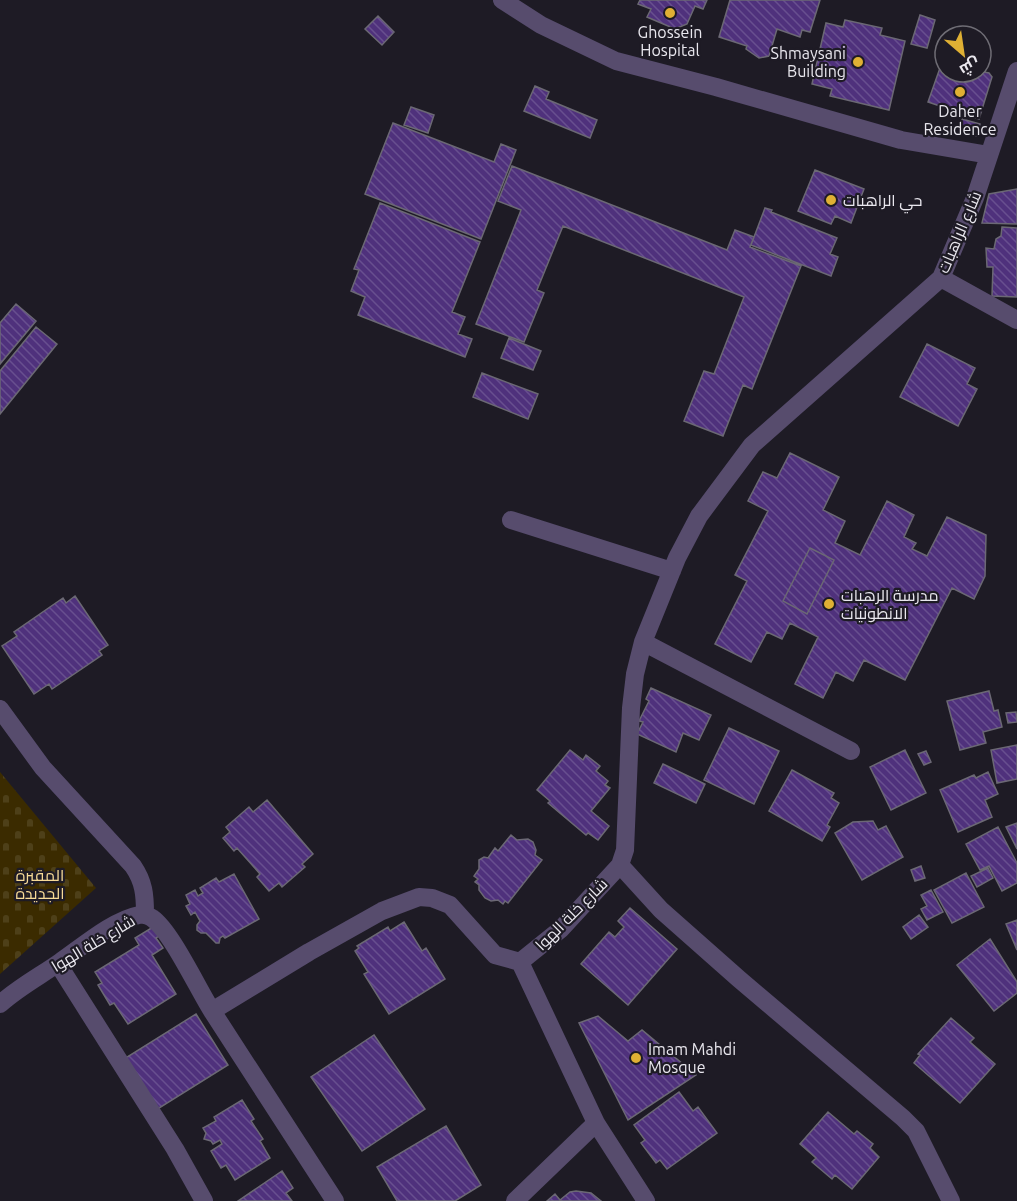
<svg xmlns="http://www.w3.org/2000/svg" width="1017" height="1201" font-family="Ubuntu,Cairo,sans-serif">
	<style>
		.cemetery { fill: url(#cemetery-stones) }
		.building { fill: url(#building-back-hatch); stroke: #6b6874; stroke-width: 1.5; fill-rule: evenodd }
		.lines { fill: none; stroke-linecap: round; stroke-linejoin: round }
		.minor { stroke: #574c6d; stroke-width: 18 }
		.poi-dot { fill: #dfb034; stroke: #1e1b25; stroke-width: 2 }
		.labels { text-anchor: middle; stroke-width: 4.5; stroke-linejoin: round; paint-order: stroke }
		.poi-label { font-size: 16px; fill: #e9e7ee; stroke: #1e1b25; text-anchor: start }
		.street-label { font-size: 16px; fill: #e9e7ee; stroke: #1e1b25 }
		.park-label { font-size: 16px; fill: #f7da96; stroke: #1e1b25 }
	</style>
	<defs>
		<pattern id="cemetery-stones" width="16" height="16" patternUnits="userSpaceOnUse" patternTransform="scale(1.5)"><rect width="16" height="16" fill="#3b2b00"/><path d="M2 7V4a2 2 0 0 1 4 0v3zM10 15v-3a2 2 0 0 1 4 0v3z" fill="#4e4019"/></pattern>
		<pattern id="building-back-hatch" width="6" height="6" patternUnits="userSpaceOnUse" patternTransform="scale(1.5)"><rect width="6" height="6" fill="#4f317c"/><path d="M-1 5l2 2M0 0l6 6M5-1l2 2" fill="none" stroke="#684f8f"/></pattern>
	</defs>
	<rect width="100%" height="100%" fill="#1e1b25"/>
	<path class="cemetery" d="M0 772 96 888 0 974Z"/>
	<path class="building" d="M640 0H707L703 9 695 6 687 24 675 29 647 17 651 9 638 4Z
		M730 0H820L810 32 802 30 800 37 777 29 769 56 759 58 746 49 747 46 719 37Z
		M920 15 935 20 927 48 911 44Z
		M378 16 394 32 382 45 365 29Z
		M845 20 882 28 880 35 905 41 889 110 830 96 832 89 812 84 826 23 843 27Z
		M944 61 945 72H974L973 76 977 77 980 73 984 72 989 73 992 77 979 119 928 102 941 65Z
		M535 86 549 92 546 99 597 120 590 138 524 111Z
		M411 107 434 115 428 133 404 125Z
		M962 119 980 124 977 136 959 131Z
		M393 123 494 162 501 144 516 150 481 239 365 194Z
		M512 166 727 250 735 230 754 237 750 247 801 266 752 389 743 385 723 436 684 421 704 371 714 374 744 297 563 226 537 290 544 293 524 342 476 324 521 210 498 201Z
		M815 170 864 189 851 223 835 216 831 224 798 211Z
		M1017 189V224L982 223 989 194Z
		M380 203 480 242 452 312 465 317 458 334 472 339 465 357 358 315 365 297 351 291 359 270 354 269Z
		M765 208 772 210 771 212 837 238 830 254 838 257 831 276 751 245Z
		M1002 227 1017 228V297L992 296 993 267H987L986 248 994 249 996 239 1001 236Z
		M16 304 36 321 0 364V323Z
		M36 327 57 344 0 414V371Z
		M509 338 541 351 533 370 501 358Z
		M927 344 975 368 967 384 977 389 958 426 900 397Z
		M482 373 538 394 528 419 473 397Z
		M790 453 839 477 823 510 845 521 835 543 860 555 887 501 914 515 904 537 916 543 912 549 927 556 947 517 986 535 985 576 974 599 952 588 905 680 864 660 853 681 836 672 823 698 795 684 818 637 790 623 782 639 767 632 751 662 715 644 747 581 735 575 768 511 748 501 763 472 777 478ZM810 548 834 560 807 614 783 601Z
		M810 548 834 560 807 614 783 601Z
		M75 596 108 645 99 651 102 655 52 689 49 684 34 694 2 646 17 636 14 632 63 598 66 603Z
		M651 688 711 715 699 740 683 733 676 752 637 734 643 722 639 721 649 701 646 699Z
		M989 691 994 711 998 710 1002 727 983 732 986 743 960 750 947 701Z
		M1016 712 1017 722 1008 723 1006 713Z
		M729 728 779 751 754 804 704 780Z
		M1017 745V779L997 783 991 750Z
		M570 750 583 760 586 755 600 766 596 771 608 781 605 785 610 788 591 811 609 826 598 840 588 833 586 835 548 803 550 801 537 790Z
		M905 750 926 793 891 810 870 767Z
		M926 751 931 762 924 765 918 754Z
		M663 764 705 784 696 803 654 783Z
		M792 770 834 793 831 798 839 803 827 825 830 827 822 841 769 811Z
		M988 772 998 794 985 800 992 817 958 832 940 790 974 775 976 778Z
		M267 800 313 854 302 864 305 867 282 887 279 883 269 891 257 877 260 874 237 848 234 851 223 838 230 832 226 827 249 807 253 812Z
		M873 821 878 830 886 826 903 857 862 880 835 833 853 822Z
		M1017 823V849L1006 827Z
		M998 827 1017 863V883L1002 891 989 866 980 870 966 844Z
		M511 835 517 840 528 839 533 842 536 850 535 855 542 860 508 903 505 901 503 904 498 900 491 901 485 898 479 890V885L475 882 478 879 474 876 479 869V860L484 857 488 858 495 848 498 851Z
		M921 866 925 878 915 881 911 870Z
		M988 868 993 878 977 887 971 876Z
		M966 873 984 907 952 923 934 890Z
		M234 874 259 919 225 938 223 936 220 938 219 943H216L206 933H201L197 930V925L200 921 195 912 191 915 186 906 190 904 186 895 195 890 198 896 203 893 200 888 216 878 219 882Z
		M931 890 943 912 927 920 921 909 927 906 921 895Z
		M630 908 677 949 628 1005 581 964 609 932 615 937 624 927 618 921Z
		M919 915 928 927 911 939 903 927Z
		M1017 920V950L1006 924Z
		M404 922 422 951 426 948 445 979 389 1014 364 974 368 972 355 951 359 948 357 946 388 927 390 931Z
		M153 927 159 936 156 938 163 948 152 955 176 994 128 1024 114 1003 110 1005 98 985 102 983 95 972 139 945 135 938Z
		M990 939 1017 982V993L994 1011 957 965Z
		M196 1014 228 1065 156 1110 124 1059Z
		M598 1016 628 1041 642 1030 696 1075 628 1120 579 1023Z
		M951 1018 974 1038 970 1042 995 1064 960 1103 914 1063 920 1055 918 1054Z
		M374 1035 425 1109 362 1151 311 1077Z
		M679 1092 693 1111 698 1107 717 1133 667 1169 660 1160 656 1163 641 1143 645 1140 634 1125Z
		M242 1100 254 1119 251 1121 263 1139 260 1141 270 1158 235 1180 226 1165 221 1168 211 1151 222 1144 220 1140 213 1144 211 1141 204 1139 206 1133 203 1128 216 1121 214 1117Z
		M828 1112 854 1134 857 1131 873 1144 870 1148 879 1157 852 1189 835 1175 832 1179 812 1162 816 1158 800 1144Z
		M446 1126 481 1185 455 1201H397L377 1167Z
		M282 1171 293 1188 286 1193 292 1201H238Z
		M576 1191 591 1193 601 1201H547L555 1194 560 1200 570 1192Z"/>
	<g class="lines">
		<path class="minor" d="M502 0 541 25 616 61 716 87 901 140 989 155
			M941 278 1017 320
			M511 520 672 571
			M643 642 851 751
			M0 709 43 768 133 866C144 882 145 895 145 914
			M620 865 661 910 739 979 903 1118 916 1131 951 1201
			M520 962 596 1123 646 1201
			M58 964 175 1149 204 1201
			M0 1004C19 987 40 976 60 962 82 947 113 920 139 915 144 914 148 915 152 918 171 931 198 989 212 1011L309 952 382 911 419 897 432 898 450 905 495 955 520 962 561 929 620 865 625 850 631 708 635 674 643 642 677 558 699 516 752 445 941 278 975 198 1017 71
			M212 1011 335 1201
			M515 1201 596 1123"/>
	</g>
	<g class="poi-dot">
		<circle cx="670" cy="13" r="6"/>
		<circle cx="858" cy="62" r="6"/>
		<circle cx="960" cy="92" r="6"/>
		<circle cx="831" cy="200" r="6"/>
		<circle cx="829" cy="604" r="6"/>
		<circle cx="636" cy="1058" r="6"/>
	</g>
	<g class="labels">
		<g class="poi-label">
			<text x="670" y="38" text-anchor="middle">Ghossein<tspan x="670" dy="18">Hospital</tspan></text>
			<text x="846" y="59" text-anchor="end">Shmaysani<tspan x="846" dy="18">Building</tspan></text>
			<text x="960" y="117" text-anchor="middle">Daher<tspan x="960" dy="18">Residence</tspan></text>
			<text x="843" y="206">حي الراهبات</text>
			<text x="841" y="601">مدرسة الرهبات<tspan x="841" dy="18">الانطونيات</tspan></text>
			<text x="648" y="1055">Imam Mahdi<tspan x="648" dy="18">Mosque</tspan></text>
		</g>
		<g class="street-label">
			<text transform="translate(959 232) rotate(-67)" y="6">شارع الراهبات</text>
			<text transform="translate(571 914) rotate(-45)" y="6">شارع خلة الهوا</text>
			<text transform="translate(93 943) rotate(-31)" y="6">شارع خلة الهوا</text>
		</g>
		<g class="park-label">
			<text x="40" y="881">المقبرة<tspan x="40" dy="18">الجديدة</tspan></text>
		</g>
	</g>
	<g transform="translate(963 54) rotate(151)"><circle r="28" fill="#1e1b25" stroke="#6f6d75" stroke-width="1.5"/>
	<path d="M0-4.5L10 22L0 15L-10 22Z" fill="#dfb034"/>
	<text y="-9" font-size="16" font-weight="bold" text-anchor="middle" fill="#e9e7ee">ش</text>
	</g>
</svg>
